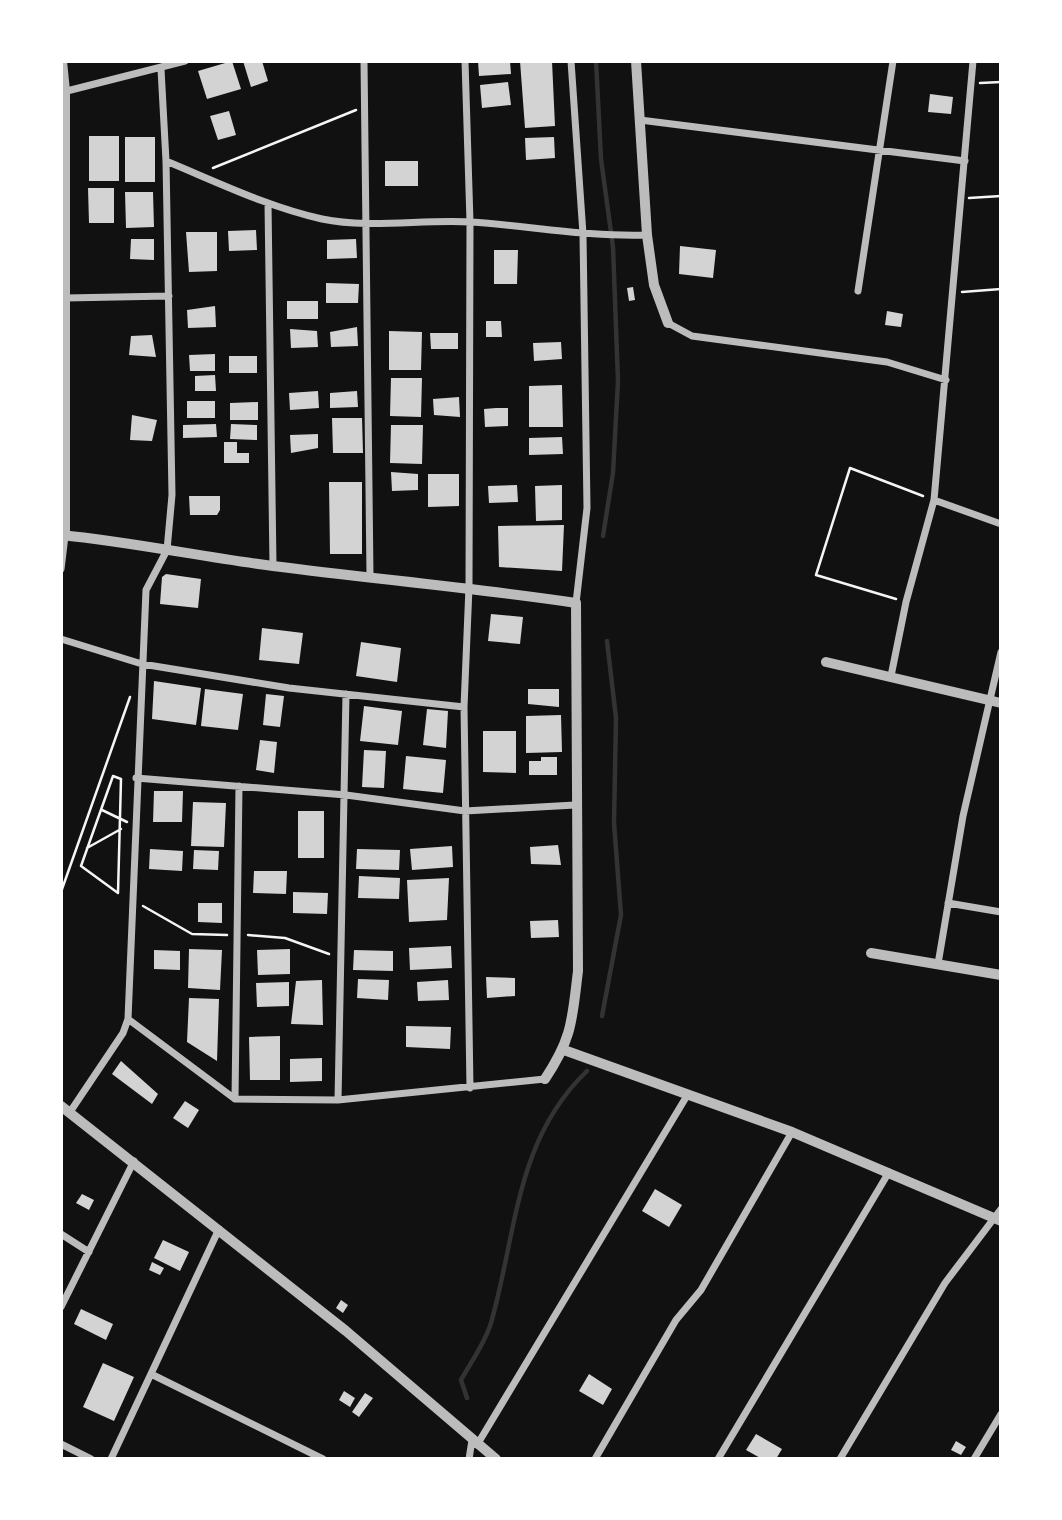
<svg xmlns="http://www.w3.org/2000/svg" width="1062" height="1520" font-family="Montserrat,sans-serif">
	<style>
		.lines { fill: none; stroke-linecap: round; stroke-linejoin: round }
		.stream { stroke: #333; stroke-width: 4.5 }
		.building { fill: #d3d3d3 }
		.path { stroke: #f5f5f5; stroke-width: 2.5 }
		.minor { stroke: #bcbcbc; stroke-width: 7 }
		.tertiary { stroke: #bcbcbc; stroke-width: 10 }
	</style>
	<rect width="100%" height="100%" fill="#111"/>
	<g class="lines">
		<path class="stream" d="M596 61 601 159 613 247 618 381 613 473 603 536
			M602 1016 621 915 614 823 616 718 607 641
			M467 1398 461 1380C471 1362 485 1343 491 1323 517 1232 515 1140 587 1071"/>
	</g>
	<path class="building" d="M232 61 241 89 207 99 198 71Z
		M243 61H262L268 81 251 87Z
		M478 61H510L511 74 479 76Z
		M520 61H552L555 126 525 128Z
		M508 82 511 105 482 108 480 85Z
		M930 94 953 97 951 114 928 112Z
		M229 111 236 135 218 140 210 116Z
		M89 136H119V181H89Z
		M125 137H155V182H125Z
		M554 137 555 158 526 160 525 138Z
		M385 161H418V186H385Z
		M88 188H114V223H89Z
		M125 192H153L154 227 126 228Z
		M256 230 257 250 229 251 228 231Z
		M186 232H217V271L189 272Z
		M131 239H154V260L130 259Z
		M356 239 357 258 327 259V240Z
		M680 246 716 250 713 278 679 274Z
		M494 250H518L517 284H494Z
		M326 283 359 284 358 303H326Z
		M633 287 635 300 629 301 627 288Z
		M287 301H318V319H287Z
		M215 306 216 327 188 328 187 310Z
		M887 311 903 314 901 327 885 325Z
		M486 321H501L502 337H486Z
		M357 327 358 346 331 347 330 332Z
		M290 329 317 331 318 347 291 348Z
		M389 331 422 332 421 370H389Z
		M430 333H458V349H431Z
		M152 335 156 357 129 355 131 336Z
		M561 342 562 359 534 361 533 343Z
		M215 354V371H190L189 355Z
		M229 356H257V373H229Z
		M215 375 216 391H195V376Z
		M391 378H422L421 417 390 416Z
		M562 385 563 427H529V386Z
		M318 391 319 408 290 410 289 393Z
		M357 391 358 407 330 408V393Z
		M459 397 460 417 434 415 433 399Z
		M187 401H215V418H187Z
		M258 402V420H230V403Z
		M496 408H508V426L485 427 484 409Z
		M132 415 157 420 152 441 130 440Z
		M332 418H362L363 453H333Z
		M216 424 217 437 183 438V425Z
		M231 424 257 425V440L230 439Z
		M391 425H423L422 464 390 463Z
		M318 434V448L291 453 290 435Z
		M562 437 563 454 529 455V438Z
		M224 442H237V453H249V463H224Z
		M391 472 418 474V490L392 491Z
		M428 474H459V506L428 507Z
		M329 482H362V554H330Z
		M517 485 518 502 489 503 488 486Z
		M562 485V520L536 521 535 486Z
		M189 496H220V510L217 515H190Z
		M564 525 562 571 499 567 498 526Z
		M166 574 201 579 198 608 160 604 162 577Z
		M491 614 523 617 520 644 488 641Z
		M262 628 303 633 299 664 259 660Z
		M361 642 401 648 397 682 356 676Z
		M154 681 201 688 196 725 152 719Z
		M205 689 243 694 238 730 201 726Z
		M528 689H559V707L528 704Z
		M266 694 284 696 280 727 263 725Z
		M364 706 402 711 398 745 360 741Z
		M427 709 448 711 446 748 423 745Z
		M561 715 562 752 526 753V716Z
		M483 731H516V773L483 772Z
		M260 740 277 742 274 773 256 770Z
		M364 750 386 751 384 788 362 787Z
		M406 756 446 760 443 793 403 789Z
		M541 757H557V775H529V761H541Z
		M154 791H183L182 822H153Z
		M193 802 226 803 224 847 191 846Z
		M298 811H324V858H298Z
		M558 845 561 865 531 864 530 847Z
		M452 846 453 867 412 870 410 849Z
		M150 849 183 851 182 871 149 869Z
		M357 849 400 850 399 870 356 869Z
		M194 850 219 851 218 870 193 869Z
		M254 871H287L286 894 253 893Z
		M359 876 400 878 399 899 358 898Z
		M449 878 447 920 409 922 407 880Z
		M293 892 328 893 327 914 293 913Z
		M198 903H222V923L198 922Z
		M558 920 559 937 531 938 530 921Z
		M451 946 452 968 410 970 409 948Z
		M189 949 222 950 220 990 188 988Z
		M290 949V974L258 975 257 950Z
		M154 950 180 951V970L154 969Z
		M354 950 393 951V971L353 970Z
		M486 977 515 978V996L487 998Z
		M358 979 389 980 388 1000 357 998Z
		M322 980 323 1025 291 1024 296 981Z
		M448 980 449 1000 418 1001 417 982Z
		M289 982V1006L257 1007 256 983Z
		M189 998 219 999 217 1061 187 1042Z
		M406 1026 451 1027 450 1049 406 1047Z
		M280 1036V1080H250L249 1037Z
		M322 1058V1081L290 1082V1059Z
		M121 1061 158 1094 152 1104 112 1074Z
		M185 1101 199 1110 188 1128 173 1118Z
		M655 1189 682 1205 669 1227 642 1211Z
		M82 1194 94 1200 89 1210 76 1203Z
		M163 1240 189 1252 180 1271 154 1258Z
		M152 1262 164 1268 160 1275 149 1270Z
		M341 1300 348 1305 343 1313 336 1308Z
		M81 1309 113 1324 106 1340 74 1324Z
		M103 1363 134 1377 114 1421 83 1407Z
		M589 1374 612 1389 603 1405 579 1391Z
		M344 1391 355 1398 350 1407 339 1400Z
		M365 1393 373 1398 359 1417 352 1412Z
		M756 1434 782 1449 776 1459H762L746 1450Z
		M956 1441 966 1447 961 1455 951 1450Z"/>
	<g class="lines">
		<path class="path" d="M980 83 1001 82
			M213 168 356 110
			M969 198 1001 196
			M962 292 1001 289
			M896 599 816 575 850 468 923 496
			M113 776 121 779 118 893 81 866Z
			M102 810 127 822
			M87 848 121 829
			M61 892 130 697
			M143 906 192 934 227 935
			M248 935 285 938 329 954"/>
		<path class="minor" d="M364 61 370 576
			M465 61 470 222 469 587 464 707 470 1088
			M571 61 583 234 587 508 576 603
			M63 92 185 61
			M640 120 965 161
			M166 161C217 182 268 207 322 219 370 229 422 219 471 222 530 226 588 237 647 235
			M268 203 273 566
			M858 291 893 61
			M65 298 169 296
			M668 323 692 336 887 362 946 380
			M934 500 1001 524
			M61 569 65 536
			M61 639 142 664 289 688 464 707
			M891 676 906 602 934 500 973 61
			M136 778 346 795 465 811 575 805
			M948 903 1001 912
			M938 964 963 816 1001 652
			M128 1019 235 1099 338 1100 545 1079
			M235 1099 239 786
			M338 1100 346 694
			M70 1112 123 1033 128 1019 146 590 167 550 172 495 166 161 161 69
			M61 1234 89 1252
			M61 1307 134 1161
			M151 1374 323 1459
			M61 1444 91 1459
			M477 1445 688 1094
			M111 1459 219 1229
			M469 1459 472 1440
			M595 1459 676 1320 701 1290 792 1132
			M718 1459 889 1172
			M840 1459 945 1283 1001 1209
			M974 1459 1001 1414"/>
		<path class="tertiary" d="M62 61 65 91V536
			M636 61 647 235 654 285 668 323
			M61 535C132 542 202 557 273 566 374 579 475 588 576 603L578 971C572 1019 573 1037 545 1079
			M826 662 1001 703
			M871 953 1001 975
			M564 1050 792 1132 1001 1221
			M61 1106 346 1331 496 1459"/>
	</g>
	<rect width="1062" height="1520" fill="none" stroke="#ffffff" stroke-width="126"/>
</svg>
